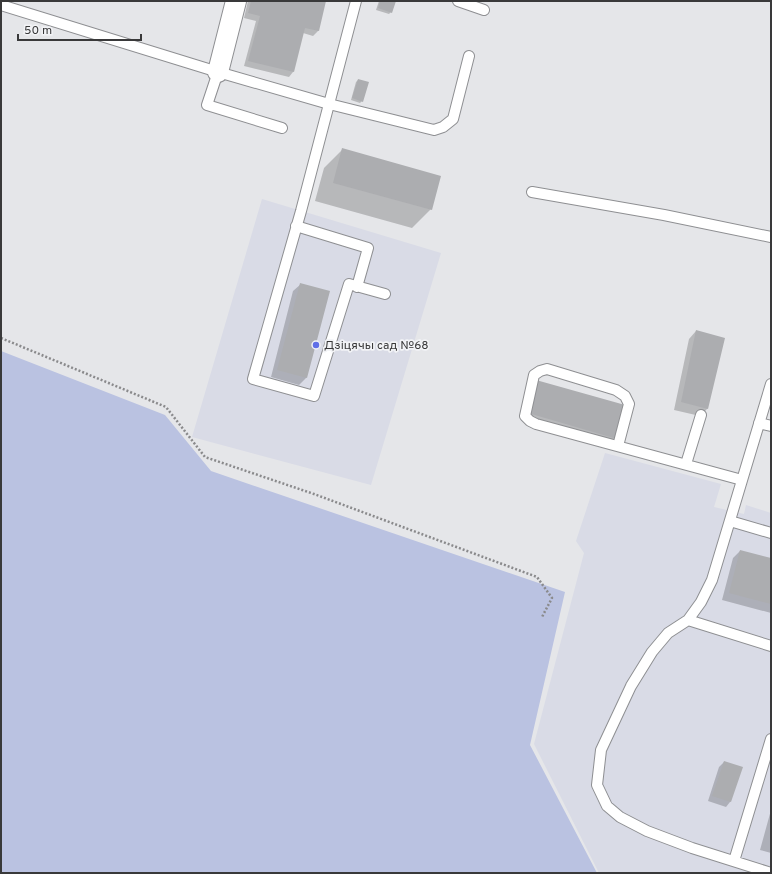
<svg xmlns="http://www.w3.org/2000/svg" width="772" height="874" font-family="Overpass,sans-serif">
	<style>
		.built { fill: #d9dbe6 }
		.green { fill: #bac2e1 }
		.shadow { fill: #0003 }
		.building { fill: #acadb0 }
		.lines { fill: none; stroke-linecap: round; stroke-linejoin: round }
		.lane-casing { stroke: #8e8f92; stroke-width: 12 }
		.street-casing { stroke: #8e8f92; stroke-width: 22 }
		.path { stroke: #8a8a8c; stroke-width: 2.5; stroke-dasharray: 2 2; stroke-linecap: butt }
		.lane { stroke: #fff; stroke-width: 10 }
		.street { stroke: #fff; stroke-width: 20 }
		.poi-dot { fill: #606fe7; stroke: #f2f3f6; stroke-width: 1.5 }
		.labels { text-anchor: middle; stroke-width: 3.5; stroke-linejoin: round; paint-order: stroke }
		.poi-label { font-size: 12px; fill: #39393a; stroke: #f2f3f6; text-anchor: start }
	</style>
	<rect width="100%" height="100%" fill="#e5e6e9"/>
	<path class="built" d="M262 199 441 253 371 485 192 437Z
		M605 453 721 484 714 507 744 514 746 505 771 513V873H599L534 744 584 553 576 541Z"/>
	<path class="green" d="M1 351 165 415 211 471 565 592 530 745 597 873H1Z"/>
	<path class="shadow" d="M248 1H325L318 31 313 36 303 33 293 72 289 77 244 66 256 21 244 18Z
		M379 1H395L391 12 389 14 376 10Z
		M358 80 362 101 360 103 351 100 356 82Z
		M343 149 431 209 412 228 315 201 324 168Z
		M301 284 329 292 306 378 299 385 271 377 293 291Z
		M696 331 724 339 707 409 700 416 674 410 689 339Z
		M529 389 616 438 609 446 521 420Z
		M740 551 771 559V613L722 600 733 558Z
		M724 762 741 768 730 802 726 807 708 801 719 767Z
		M771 810V853L760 850Z"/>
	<path class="building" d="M251 1H326L319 31 305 28 294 72 248 61 260 16 248 13Z
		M380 1H396L392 13 378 8Z
		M358 79 369 82 363 102 352 98Z
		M342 148 441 176 432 210 333 183Z
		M300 283 330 291 307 378 277 370Z
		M696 330 725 338 708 409 681 402Z
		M536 380 625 405 617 439 528 413Z
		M740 550 771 558V604L729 593Z
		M724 761 743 767 731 802 712 796Z"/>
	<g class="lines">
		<defs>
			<path id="lane" d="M356 1 301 211 253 379 314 396 349 284 385 294
				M458 1 484 10
				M1 5 218 72 329 104 434 130 443 127 453 119 469 56
				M218 72 207 105 282 128
				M532 192 664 215 771 237
				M296 226 368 248 357 287
				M771 384 712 580 701 602 688 620 668 633 652 652 631 686 601 750 597 785 607 806 620 817 647 831 692 848 771 873
				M759 423 771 426
				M618 446 629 404 625 396 616 390 547 369 540 371 534 375 525 416 530 421 536 424C605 443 674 461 742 480
				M686 464 701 415
				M730 521 771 533
				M688 620 771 646
				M734 861 771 739"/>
			<path id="street" d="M218 72 236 1"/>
		</defs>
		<use href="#lane" class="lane-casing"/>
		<use href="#street" class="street-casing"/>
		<path class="path" d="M1 338 166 407 205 457 314 494 537 577 552 598 542 617"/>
		<use href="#lane" class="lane"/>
		<use href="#street" class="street"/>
	</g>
	<circle class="poi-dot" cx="316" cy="345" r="4"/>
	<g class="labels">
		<g class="poi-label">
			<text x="324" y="349">Дзіцячы сад №68</text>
		</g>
	</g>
	<rect width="772" height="874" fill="none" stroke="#39393a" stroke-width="4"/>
	<path d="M18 34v6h123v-6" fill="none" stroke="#39393a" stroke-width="2"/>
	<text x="24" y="34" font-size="12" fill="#39393a" stroke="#f2f3f6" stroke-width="3" paint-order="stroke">50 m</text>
</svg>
